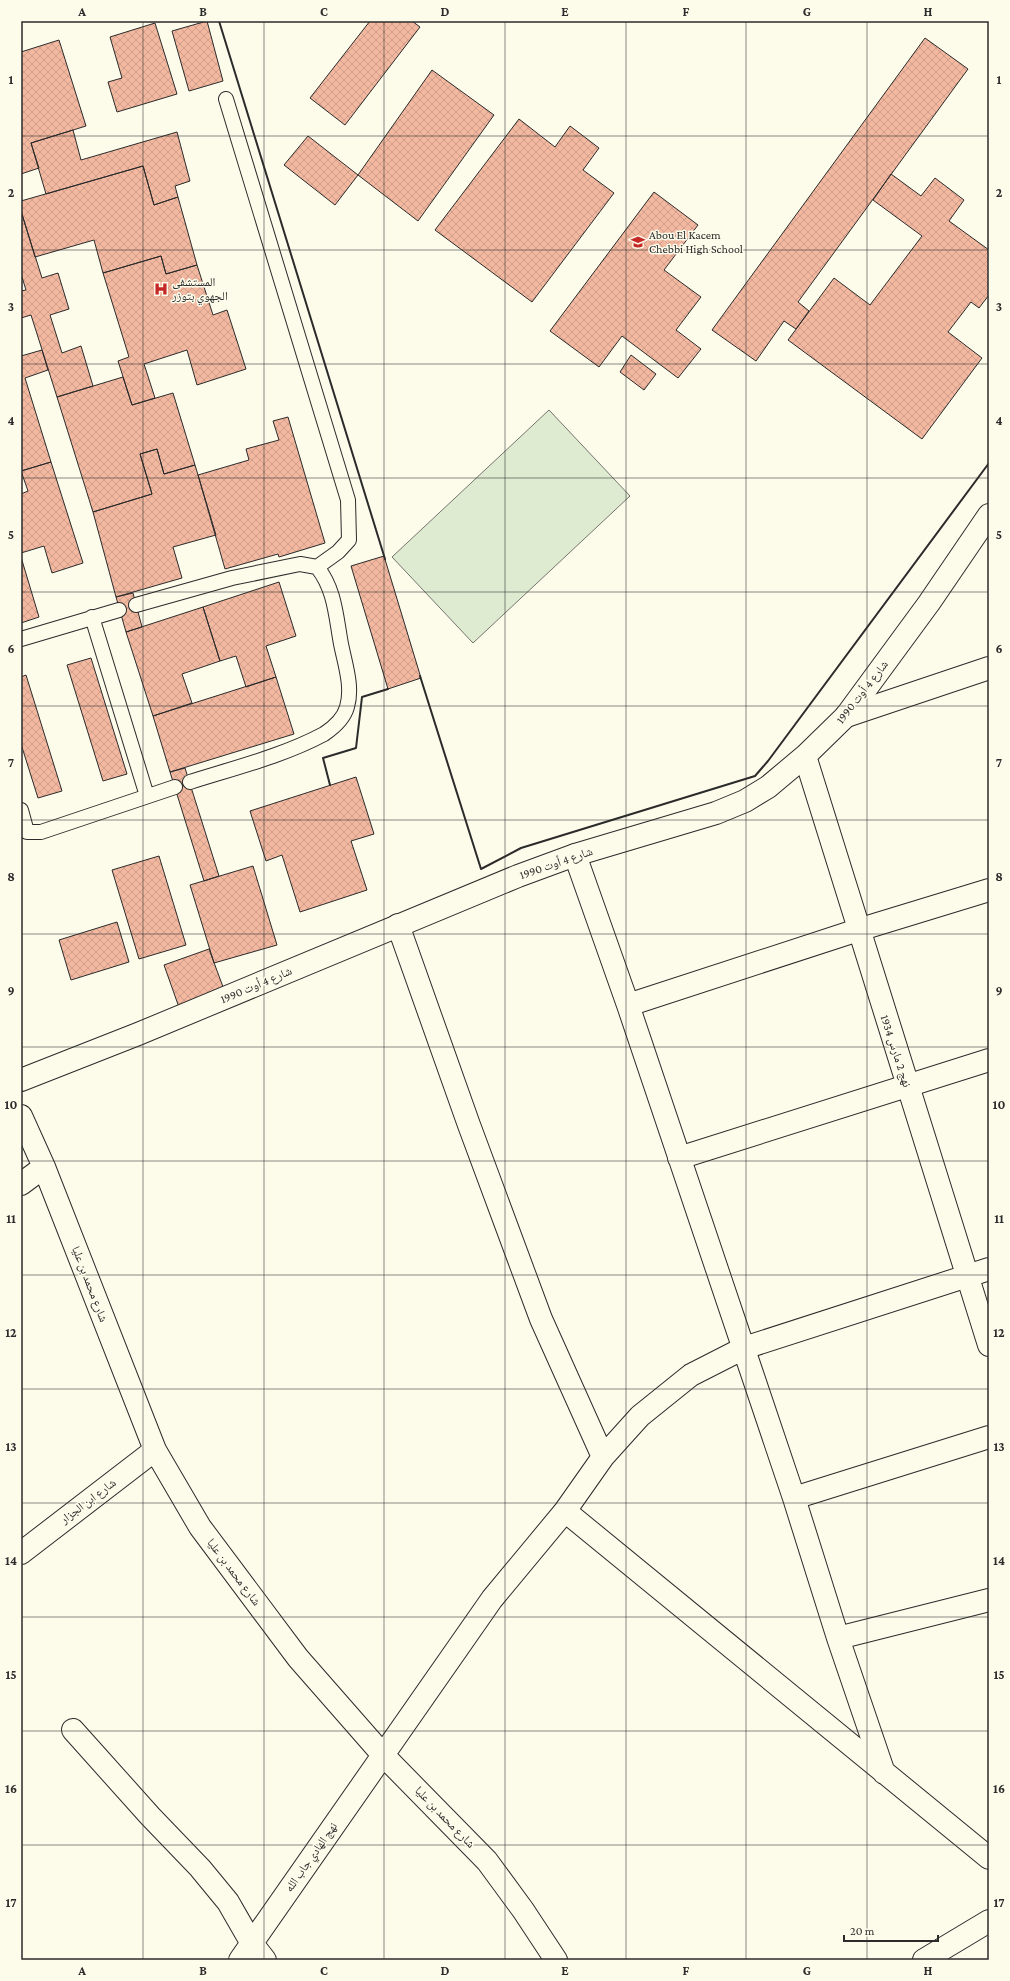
<svg xmlns="http://www.w3.org/2000/svg" width="1010" height="1981" font-family="'Crimson Pro','Noto Naskh Arabic',serif">
	<style>
		.pitch { fill: #deebd1; stroke: #74746e }
		.building { fill: url(#building-cross-hatch); stroke: #2b2b2b }
		.lines { fill: none; stroke-linecap: round; stroke-linejoin: round }
		.lane-casing { stroke: #2b2b2b; stroke-width: 16 }
		.street-casing { stroke: #2b2b2b; stroke-width: 24 }
		.secondary-casing { stroke: #2b2b2b; stroke-width: 24 }
		.lane { stroke: #fdfbea; stroke-width: 14 }
		.street { stroke: #fdfbea; stroke-width: 22 }
		.secondary { stroke: #fdfbea; stroke-width: 22 }
		.wall { stroke: #2b2b2b; stroke-width: 2 }
		.grid { fill: none; stroke: #2b2b2b; stroke-width: 1; stroke-opacity: 0.55 }
		.labels { text-anchor: middle; stroke-width: 3; stroke-linejoin: round; paint-order: stroke }
		.poi-label { font-size: 12px; fill: #2b2b2b; stroke: #fdfbea; text-anchor: start }
		.street-label { font-size: 12px; fill: #2b2b2b; stroke: #fdfbea }
		.neatline { fill: none; stroke: #2b2b2b; stroke-width: 1.5 }
		.grid-label { font-size: 13px; text-anchor: middle; font-weight: bold; fill: #2b2b2b }
	</style>
	<defs>
		<pattern id="building-cross-hatch" width="8" height="8" patternUnits="userSpaceOnUse"><rect width="8" height="8" fill="#f2b8a0"/><path d="M0 0l8 8M0 8l8-8" fill="none" stroke="#d09e8a"/></pattern>
	</defs>
	<rect width="100%" height="100%" fill="#fdfbea"/>
	<path class="pitch" d="M549 410 630 496 473 643 392 557Z"/>
	<path class="building" d="M207 21 223 81 189 91 172 31Z
		M370 21H412L420 27 345 125 310 98Z
		M155 23 177 94 117 112 108 82 122 78 110 37Z
		M925 38 968 69 798 302 809 311 796 329 784 321 756 361 712 330Z
		M59 40 86 126 31 143 39 168 21 174V52Z
		M432 70 494 115 418 221 358 175Z
		M519 119 555 147 570 126 599 148 583 170 614 193 532 302 435 230Z
		M73 130 81 160 177 132 190 181 175 186 178 197 154 205 143 166 46 194 31 143Z
		M308 136 358 175 335 205 284 165Z
		M143 166 154 205 178 197 197 265 166 274 161 256 103 273 94 240 35 257 21 211V201Z
		M891 174 921 196 935 178 964 200 949 221 989 250V295L979 308 971 302 948 332 982 358 922 439 788 340 834 278 870 305 922 236 873 200Z
		M654 192 698 225 664 270 701 297 676 330 701 349 678 378 622 336 599 367 550 331Z
		M21 211 42 278 58 273 69 309 50 315 62 353 81 346 93 386 57 397 31 315 21 318V291L26 290 21 274Z
		M161 256 166 274 197 265 213 315 227 310 246 369 197 385 187 350 144 364 155 398 132 405 118 361 129 357 103 273Z
		M42 350 48 370 25 378 51 462 21 471V356Z
		M631 355 656 374 644 390 620 372Z
		M123 377 132 405 173 393 195 465 164 474 157 449 140 454 152 494 93 512 57 397Z
		M288 417 325 543 279 557 278 554 225 569 198 475 249 460 246 449 279 440 273 421Z
		M157 449 164 474 195 465 216 535 173 547 182 578 116 597 93 512 152 494 140 454Z
		M51 462 83 563 52 573 44 546 21 553V494L28 491 21 471Z
		M384 556 421 678 388 689 351 566Z
		M21 557 39 617 21 623Z
		M279 582 296 636 266 646 276 677 246 687 236 656 220 661 203 607Z
		M133 593 142 627 126 632 116 597Z
		M203 607 220 661 182 674 192 703 153 716 126 632Z
		M91 658 127 774 103 781 67 665Z
		M26 675 62 791 38 798 21 744V677Z
		M276 677 294 734 170 772 153 716Z
		M185 768 219 876 204 881 170 772Z
		M356 777 374 834 351 841 367 890 300 912 282 855 266 861 250 811Z
		M159 856 186 945 139 959 112 870Z
		M253 866 277 945 214 963 190 885Z
		M117 922 129 962 71 980 59 940Z
		M209 949 226 995 181 1013 164 965Z"/>
	<g class="lines">
		<defs>
			<path id="lane" d="M226 99 348 500 349 540 338 552 317 567
				M136 605 232 578 300 564 317 567C335 589 336 617 341 644 345 664 353 687 347 707 344 718 333 728 324 734 283 756 234 768 190 782
				M92 617 147 796
				M21 639 119 610
				M21 810 27 832H41L175 787"/>
			<path id="street" d="M846 716 989 668
				M575 855 628 1005 794 1498 838 1638 884 1773
				M398 925 469 1125 541 1319 603 1457
				M628 1005 858 930 989 890
				M21 1116 44 1167 155 1450 200 1527 298 1658 383 1755 487 1861 523 1910 556 1960
				M679 1158 989 1060
				M21 1184 44 1167
				M794 1498 989 1437
				M565 1511 989 1858
				M21 1553 155 1450
				M838 1638 989 1600
				M73 1730 150 1816 200 1868 228 1902 251 1942 265 1960
				M240 1960 492 1599 565 1511 603 1457 640 1416 691 1375 744 1348 989 1269
				M924 1960 989 1921"/>
			<path id="secondary" d="M805 756 989 1345
				M21 1080 138 1034 518 876 575 855 716 813 745 801 768 787 805 756 846 716 929 603 989 515"/>
		</defs>
		<use href="#lane" class="lane-casing"/>
		<use href="#street" class="street-casing"/>
		<use href="#secondary" class="secondary-casing"/>
		<use href="#lane" class="lane"/>
		<use href="#street" class="street"/>
		<use href="#secondary" class="secondary"/>
		<path class="wall" d="M219 21 385 559
			M420 676 481 869 521 848 755 776 768 761 989 463
			M330 785 323 758 356 748 362 697 388 689"/>
	</g>
	<path class="grid" d="M143 21V1960M264 21V1960M384 21V1960M505 21V1960M626 21V1960M746 21V1960M867 21V1960M21 136H989M21 250H989M21 364H989M21 478H989M21 592H989M21 706H989M21 820H989M21 934H989M21 1047H989M21 1161H989M21 1275H989M21 1389H989M21 1503H989M21 1617H989M21 1731H989M21 1845H989"/>
	<defs>
		<symbol id="school-bare" viewBox="-9 -9 18 18"><path d="M0-5L7-2L0 1L-7-2ZM-4 1L0 2.5L4 1V4Q0 6-4 4Z" fill="#c62828" stroke="#fdfbea" stroke-width="2.5" paint-order="stroke"/></symbol>
		<symbol id="hospital-bare" viewBox="-9 -9 18 18"><path d="M-5-5h3v3.5h4V-5h3V5h-3V1.5h-4V5h-3Z" fill="#c62828" stroke="#fdfbea" stroke-width="2.5" paint-order="stroke"/></symbol>
	</defs>
	<g fill-rule="evenodd">
		<use href="#school-bare" x="628" y="232" width="20" height="20"/>
		<use href="#hospital-bare" x="151" y="279" width="20" height="20"/>
	</g>
	<g class="labels">
		<g class="poi-label">
			<text x="649" y="239">Abou El Kacem<tspan x="649" dy="14">Chebbi High School</tspan></text>
			<text x="172" y="286">المستشفى<tspan x="172" dy="14">الجهوي بتوزر</tspan></text>
		</g>
		<g class="street-label">
			<text transform="translate(862 692) rotate(-52)" y="4">شارع 4 أوت 1990</text>
			<text transform="translate(556 863) rotate(-19)" y="4">شارع 4 أوت 1990</text>
			<text transform="translate(256 985) rotate(-23)" y="4">شارع 4 أوت 1990</text>
			<text transform="translate(896 1051) rotate(72)" y="4">نهج 2 مارس 1934</text>
			<text transform="translate(90 1284) rotate(69)" y="4">شارع محمد بن عليا</text>
			<text transform="translate(88 1501) rotate(-37)" y="4">شارع ابن الجزار</text>
			<text transform="translate(234 1572) rotate(53)" y="4">شارع محمد بن عليا</text>
			<text transform="translate(445 1817) rotate(46)" y="4">شارع محمد بن عليا</text>
			<text transform="translate(311 1857) rotate(-55)" y="4">نهج الهادي جاب الله</text>
		</g>
	</g>
	<rect width="1010" height="1981" fill="none" stroke="#fdfbea" stroke-width="44"/>
	<path d="M844 1935v6h94v-6" fill="none" stroke="#2b2b2b" stroke-width="2"/>
	<text x="850" y="1935" font-size="12" fill="#2b2b2b" stroke="#fdfbea" stroke-width="3" paint-order="stroke">20 m</text>
	<rect x="22" y="22" width="966" height="1937" class="neatline"/>
	<g class="grid-label">
		<text x="82" y="16">A</text>
		<text x="203" y="16">B</text>
		<text x="324" y="16">C</text>
		<text x="445" y="16">D</text>
		<text x="565" y="16">E</text>
		<text x="686" y="16">F</text>
		<text x="807" y="16">G</text>
		<text x="928" y="16">H</text>
		<text x="11" y="84">1</text>
		<text x="999" y="84">1</text>
		<text x="11" y="197">2</text>
		<text x="999" y="197">2</text>
		<text x="11" y="311">3</text>
		<text x="999" y="311">3</text>
		<text x="11" y="425">4</text>
		<text x="999" y="425">4</text>
		<text x="11" y="539">5</text>
		<text x="999" y="539">5</text>
		<text x="11" y="653">6</text>
		<text x="999" y="653">6</text>
		<text x="11" y="767">7</text>
		<text x="999" y="767">7</text>
		<text x="11" y="881">8</text>
		<text x="999" y="881">8</text>
		<text x="11" y="995">9</text>
		<text x="999" y="995">9</text>
		<text x="11" y="1109">10</text>
		<text x="999" y="1109">10</text>
		<text x="11" y="1223">11</text>
		<text x="999" y="1223">11</text>
		<text x="11" y="1337">12</text>
		<text x="999" y="1337">12</text>
		<text x="11" y="1451">13</text>
		<text x="999" y="1451">13</text>
		<text x="11" y="1565">14</text>
		<text x="999" y="1565">14</text>
		<text x="11" y="1679">15</text>
		<text x="999" y="1679">15</text>
		<text x="11" y="1793">16</text>
		<text x="999" y="1793">16</text>
		<text x="11" y="1907">17</text>
		<text x="999" y="1907">17</text>
		<text x="82" y="1975">A</text>
		<text x="203" y="1975">B</text>
		<text x="324" y="1975">C</text>
		<text x="445" y="1975">D</text>
		<text x="565" y="1975">E</text>
		<text x="686" y="1975">F</text>
		<text x="807" y="1975">G</text>
		<text x="928" y="1975">H</text>
	</g>
</svg>
